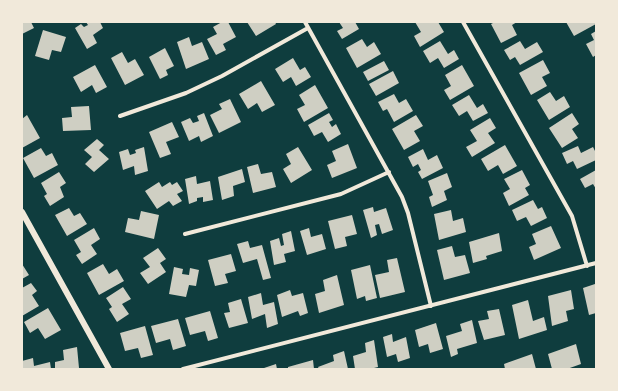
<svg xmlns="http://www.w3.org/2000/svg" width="618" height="391" font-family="'Alegreya Sans',sans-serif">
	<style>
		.building { fill: #cfcfc3 }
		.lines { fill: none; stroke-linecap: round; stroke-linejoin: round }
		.minor { stroke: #f1e9da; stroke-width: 4 }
		.tertiary { stroke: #f1e9da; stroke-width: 6 }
	</style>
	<rect width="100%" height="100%" fill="#0f3d3e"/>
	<path class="building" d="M22 22H31L34 28 22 34Z
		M86 22H100L103 28 93 35 97 43 87 49 75 28 81 24 84 27 88 25Z
		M222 22H228L236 37 223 44 226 50 216 55 207 39 217 34 213 27Z
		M247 22H275L276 24 256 36Z
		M339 22H355L359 29 342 39 337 31 343 28Z
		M415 22H438L444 32 420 47 414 36 421 32Z
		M495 22H517L512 25 517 35 501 43 491 24Z
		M566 22H596V24L574 36Z
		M43 30 66 37 61 52 52 50 49 60 35 56Z
		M596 31V55L593 57 586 44 594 40 591 34Z
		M189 37 192 46 202 42 209 59 186 69 177 42Z
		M362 39 367 47 374 42 381 54 357 68 346 48Z
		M440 41 448 54 454 50 459 59 444 68 438 58 430 63 423 51Z
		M520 41 525 49 537 42 543 52 520 65 515 57 510 60 504 50Z
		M165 48 174 66 166 70 168 75 160 79 149 57Z
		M122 52 128 63 135 59 144 75 125 85 111 58Z
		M293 58 300 70 305 67 311 77 296 86 291 77 283 82 275 69Z
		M543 60 550 73 542 77 547 86 531 95 519 73Z
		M384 61 389 70 368 81 363 72Z
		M95 65 107 87 96 93 92 85 81 92 73 77Z
		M462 65 474 86 450 100 444 90 451 86 445 75Z
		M393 71 399 83 376 96 369 84Z
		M261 81 275 105 262 112 257 103 248 109 239 94Z
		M315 85 328 108 304 122 297 109 305 105 299 95Z
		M550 92 556 101 564 96 570 107 549 120 537 100Z
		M394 94 399 103 406 99 413 111 394 122 387 109 383 111 378 102Z
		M469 95 477 108 483 104 488 113 473 121 467 111 459 116 452 105Z
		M230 99 241 122 219 133 210 115 222 109 219 104Z
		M89 106 91 130 63 131 62 118 72 117 71 107Z
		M204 113 213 136 201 142 199 136 189 141 181 122 190 118 193 123 199 121 197 116Z
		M329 113 333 120 329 122 332 127 336 124 341 134 328 142 322 132 314 136 308 125Z
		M572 113 579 124 572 129 578 138 562 148 549 128Z
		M27 115 40 138 22 148V119Z
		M416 115 423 126 414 131 420 141 404 150 392 129Z
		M490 118 496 128 488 133 495 143 472 157 466 147 477 141 470 130Z
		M172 122 179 137 166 142 171 154 160 158 149 132Z
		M97 139 104 145 99 150 109 159 94 172 85 164 92 157 84 150Z
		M348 144 357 168 332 178 327 165 336 161 332 151Z
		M505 145 517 166 503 174 498 165 488 171 481 159Z
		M578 146 581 153 593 147 596 153V160L577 169 573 161 567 164 562 153Z
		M144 147 148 171 135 175 134 166 123 170 119 152 128 149 130 155 136 153 135 150Z
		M298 147 312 170 291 183 283 169 291 164 286 154Z
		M41 148 46 156 52 153 58 165 34 178 23 158Z
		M423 149 428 160 437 155 443 168 422 179 418 172 421 170 418 164 413 167 408 157Z
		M258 164 261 174 272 172 276 187 253 193 247 167Z
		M242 169 245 182 233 186 234 196 222 200 218 177Z
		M522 170 530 185 525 188 529 195 509 206 503 193 510 189 504 179Z
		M596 170V189L593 184 585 188 580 179Z
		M59 172 66 183 60 187 64 197 50 206 44 196 47 194 41 183Z
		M447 173 452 187 444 191 447 200 432 207 429 197 433 195 428 181Z
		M196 176 197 184 210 181 213 200 203 202V197L197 198V201L189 204 185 179Z
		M159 182 162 187 170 182 172 185 177 182 183 191 177 194 182 201 173 206 169 201 157 209 145 191Z
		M533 200 538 209 542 207 547 218 531 226 526 217 517 221 512 210Z
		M373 207 374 212 386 208 393 230 382 234 379 224 375 225 377 235 371 238 363 210Z
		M69 208 74 216 80 213 87 224 67 236 55 215Z
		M451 210 453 221 463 218 466 232 439 240 434 214Z
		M141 211 159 215 154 239 125 232 128 218 139 220Z
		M352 215 357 234 345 237 347 246 335 249 328 221Z
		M551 226 561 248 534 260 529 247 536 244 532 234Z
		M94 228 100 239 91 245 97 254 82 264 76 255 81 252 74 240Z
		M309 228 311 237 322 234 326 249 307 255 300 231Z
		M291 231 295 251 284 254 286 262 274 265 270 241 279 238 281 246 284 245 282 234Z
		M499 233 502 251 486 256 487 259 473 263 469 242Z
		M248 241 250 248 262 245 271 278 263 280 257 259 243 263 237 244Z
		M452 246 455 257 465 255 470 273 444 280 437 250Z
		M158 248 166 259 160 263 166 272 148 284 140 273 150 267 143 258Z
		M231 254 236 271 225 274 228 283 215 286 208 260Z
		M397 258 405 292 380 298 375 275 389 272 387 260Z
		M22 264 29 275 22 279Z
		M103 264 109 274 117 269 124 281 99 295 87 273Z
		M370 265 377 298 366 301 365 296 357 299 351 270Z
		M174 267 183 269 182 274 189 275 190 268 199 270 196 286 189 285 186 297 169 294Z
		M337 275 344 305 319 313 315 294 325 291 323 280Z
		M31 283 37 291 32 295 39 306 22 316V288Z
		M595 284 596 313 589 315 583 288Z
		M123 287 131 299 122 304 129 314 117 322 109 309 112 307 106 298Z
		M290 290 292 296 303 293 308 313 300 316 298 311 282 317 277 295Z
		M571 290 574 309 566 311 568 321 552 326 548 296Z
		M261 293 263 305 274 302 278 324 267 328 265 314 252 319 248 297Z
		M241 299 248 323 229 328 224 313 230 312 228 303Z
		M528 300 533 321 544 317 547 330 519 339 512 305Z
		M48 308 61 330 45 339 38 328 30 333 24 322Z
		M499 309 505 335 484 340 478 321 489 319 487 311Z
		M210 311 218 338 208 341 205 331 190 335 185 318Z
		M178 319 186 346 173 350 170 339 156 343 151 326Z
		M472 320 477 343 457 349 458 354 451 357 446 336 462 331 460 324Z
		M436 323 443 349 430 353 428 344 419 347 415 330Z
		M145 326 153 355 141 358 138 348 125 351 120 333Z
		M392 334 393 342 406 337 410 358 398 362 396 354 387 357 383 337Z
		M374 340 378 367 370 369H355L353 356 366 352 365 343Z
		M576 344 581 364 567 369H552L548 354Z
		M77 347 79 368 55 369V362L64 360 63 350Z
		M344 351 348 369H319L318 367 334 361 333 355Z
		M532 354 536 369H505L504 364Z
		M33 358 34 366 50 362 51 369H23L22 361Z
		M313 360 314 369H288V367Z
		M276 364 277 369H261Z"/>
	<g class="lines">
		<path class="minor" d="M305 22 402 197 408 213 431 306
			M463 22 572 216 587 266
			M120 116 186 93 222 76 308 28
			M185 234 341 194 389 172
			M183 369 596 263"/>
		<path class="tertiary" d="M22 212 109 369"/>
	</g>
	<rect width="618" height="391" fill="none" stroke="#f1e9da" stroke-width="46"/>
</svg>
